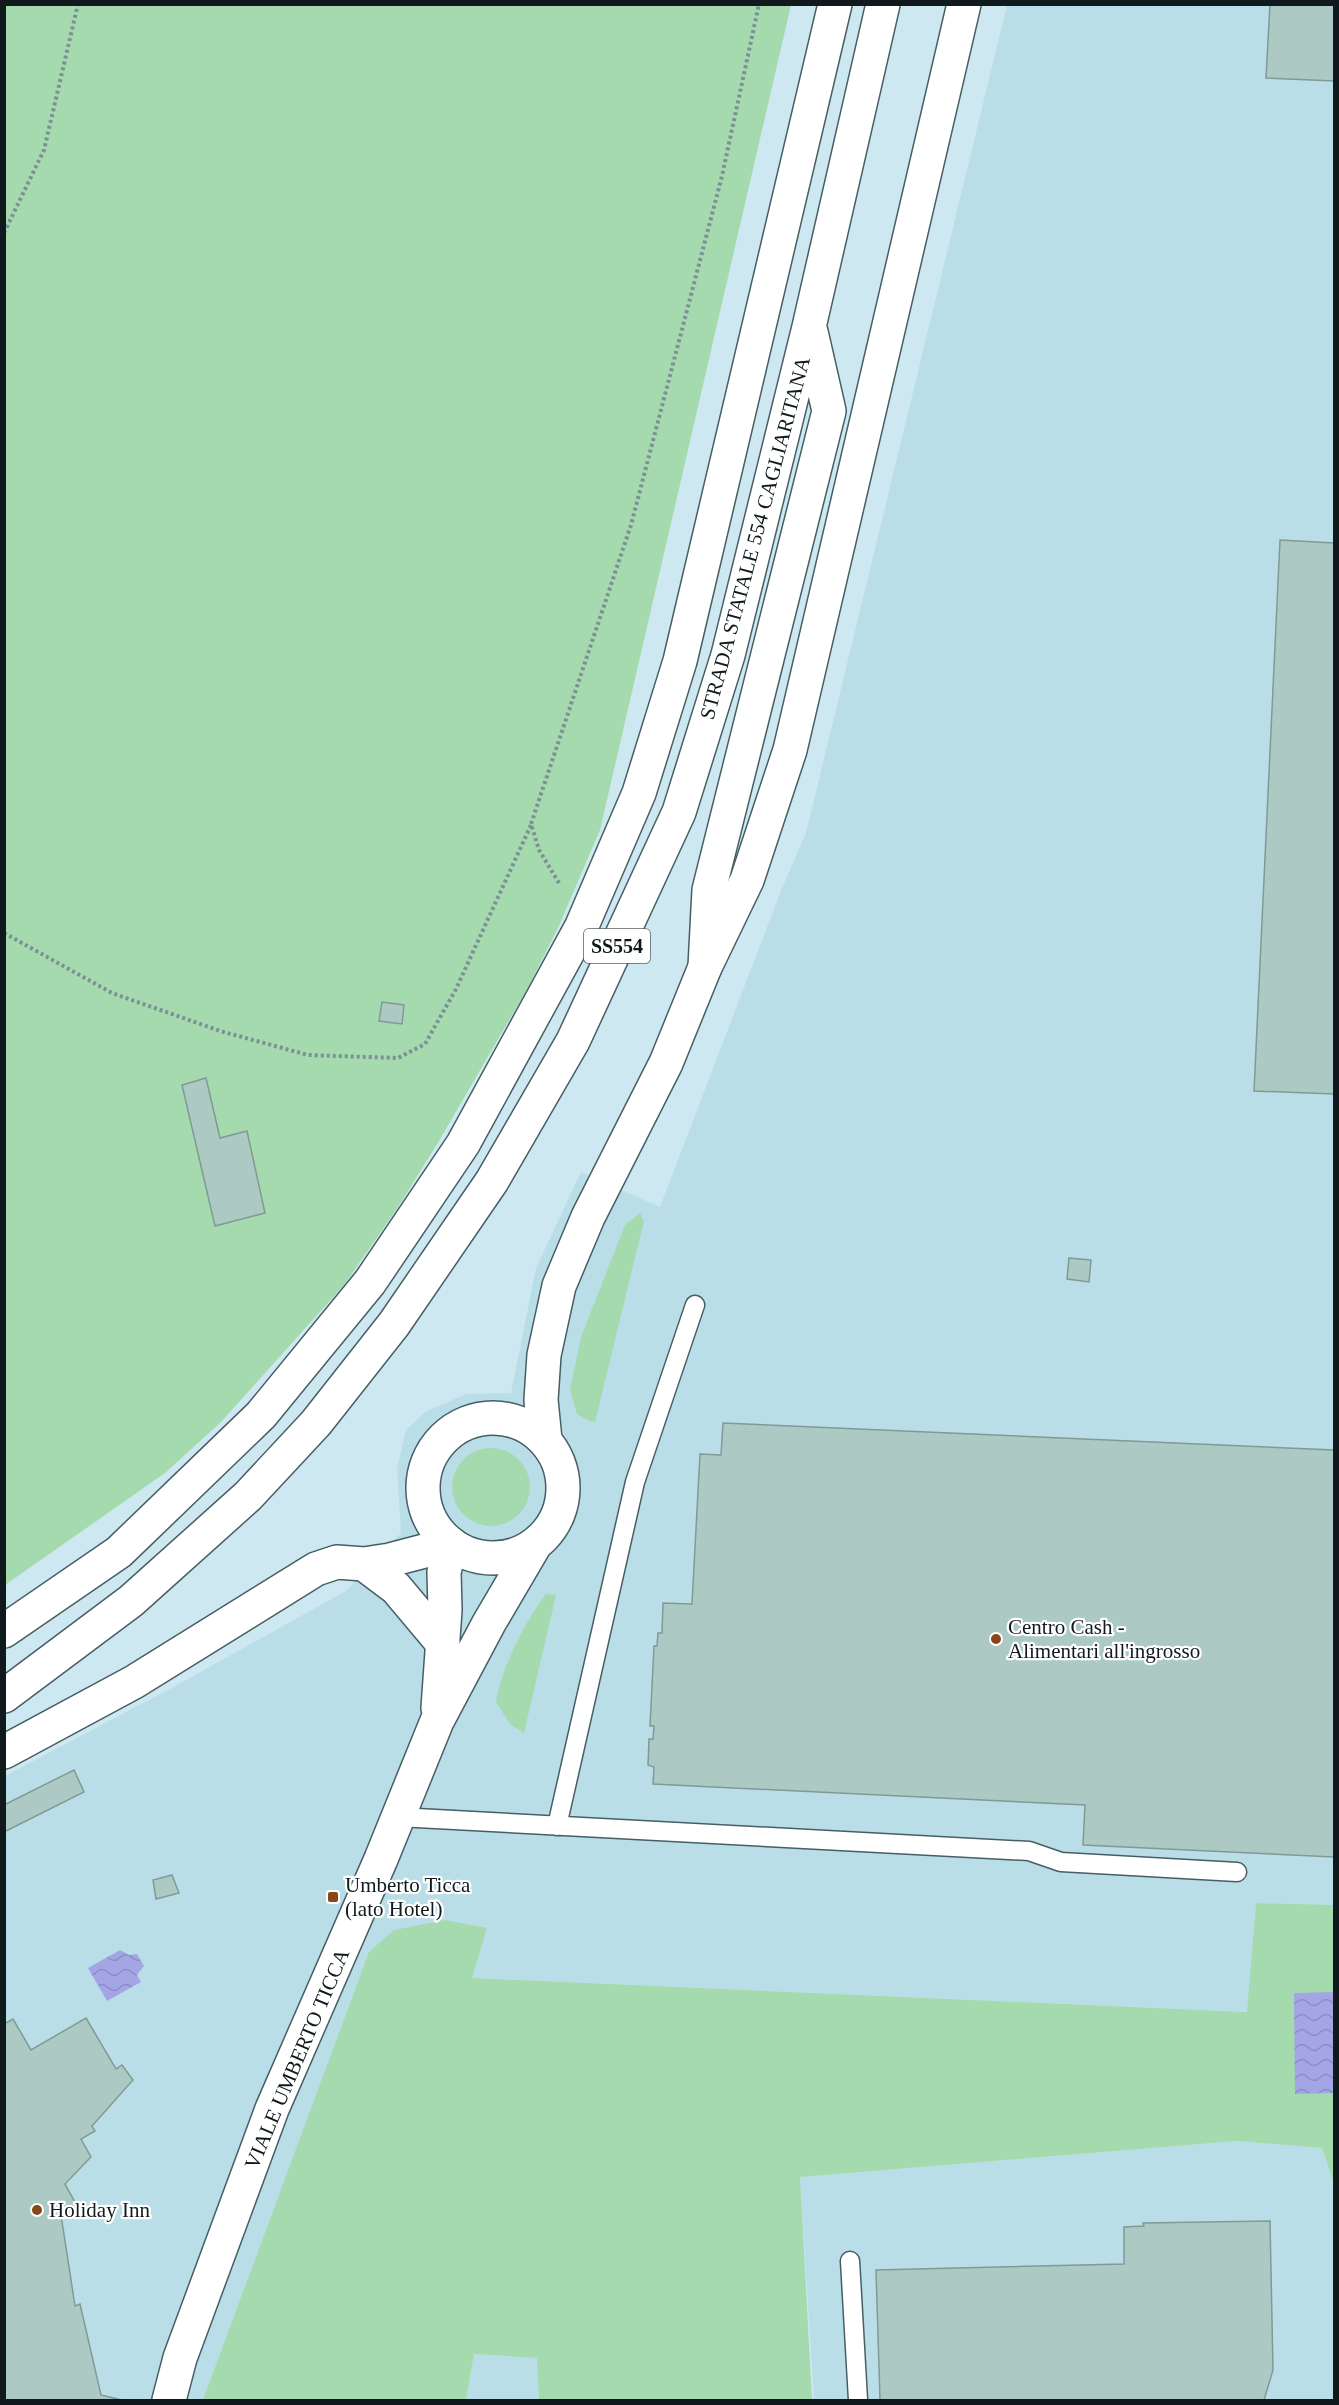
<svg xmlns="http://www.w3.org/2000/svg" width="1339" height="2405" font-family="Georgia,serif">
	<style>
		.built { fill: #badee8 }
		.grass { fill: #a5daae }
		.water { fill: url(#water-waves) }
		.building { fill: #adc9c4; stroke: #809a95; stroke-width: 1.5 }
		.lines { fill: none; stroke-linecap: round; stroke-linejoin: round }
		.lane-casing { stroke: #465e64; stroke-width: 21 }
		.street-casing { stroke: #465e64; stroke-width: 36 }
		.highway-casing { stroke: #465e64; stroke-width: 36 }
		.path { stroke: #7c9095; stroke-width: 4; stroke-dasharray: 3 3; stroke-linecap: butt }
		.lane { stroke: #fff; stroke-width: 18 }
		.street { stroke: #fff; stroke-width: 33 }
		.highway { stroke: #fff; stroke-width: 33 }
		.poi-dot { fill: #894619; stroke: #fff; stroke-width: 2 }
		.labels { text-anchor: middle; stroke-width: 4.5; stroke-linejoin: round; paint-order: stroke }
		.shield { fill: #fff; stroke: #585f60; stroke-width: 1.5 }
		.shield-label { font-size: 20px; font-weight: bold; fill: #101a1c }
		.street-label { font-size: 21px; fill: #101a1c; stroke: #fff }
		.poi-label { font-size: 21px; fill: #101a1c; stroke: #fff; text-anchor: start }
	</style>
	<defs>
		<pattern id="water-waves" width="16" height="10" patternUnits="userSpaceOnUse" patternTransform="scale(1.5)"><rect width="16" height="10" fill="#a3a5e5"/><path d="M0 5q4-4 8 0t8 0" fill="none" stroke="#8b8dc4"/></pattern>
	</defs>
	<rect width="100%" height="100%" fill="#cde8f0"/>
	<path class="built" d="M1007 5H1334V1905L1256 1903 1248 2012 471 1978 487 1928 218 2400H5V1776L179 1684 346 1591 401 1533 397 1468 406 1430 425 1412 466 1394 511 1393 536 1268 581 1172 660 1207 782 888 806 833Z
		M1237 2141 1322 2148 1334 2184V2400H814L800 2177Z
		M474 2354 538 2358 539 2400H466Z"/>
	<path class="grass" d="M5 5H791L600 830 558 928 526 991 439 1141 396 1210 344 1285 221 1422 165 1473 5 1585Z
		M640 1213 644 1221 595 1422 589 1421 577 1414 570 1390 581 1337 625 1225Z
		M452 1487a39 39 0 1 1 78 0a39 39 0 1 1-78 0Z
		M546 1594 556 1595 524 1733 510 1724 496 1702C500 1671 527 1618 546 1594Z
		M1256 1903 1334 1905V2184L1322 2148 1237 2141 800 2177 812 2400H539L537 2358 474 2354 466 2400H203L369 1952 394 1930 445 1920 487 1928 472 1978 1247 2012Z"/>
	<path class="water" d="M120 1950 129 1955 137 1954 144 1966 137 1975 141 1982 107 2001 88 1968Z
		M1334 1992V2093L1295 2094 1294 1993Z"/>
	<path class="building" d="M1270 4H1334V81L1266 78Z
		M1280 540 1334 543V1094L1254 1091Z
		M382 1002 404 1005 402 1024 379 1021Z
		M206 1078 220 1138 247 1131 265 1213 215 1226 182 1085Z
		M1069 1258 1091 1260 1089 1282 1067 1279Z
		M723 1423 1334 1450V1857L1083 1845 1085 1805 653 1784 654 1767 648 1765 649 1739H653L654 1726H650L654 1646H657L658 1633H662L663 1603 692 1604 700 1454 721 1455Z
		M74 1770 84 1792 4 1832V1805Z
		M172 1875 179 1893 156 1899 153 1880Z
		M86 2018 116 2069 122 2065 133 2080 92 2126 95 2131 81 2139 91 2157 65 2184 77 2206 61 2215 75 2306 80 2304 101 2395 122 2400H4V2024L13 2019 31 2050Z
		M1270 2221 1273 2370 1264 2400H880L876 2270 1124 2264V2227L1144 2226 1143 2223Z"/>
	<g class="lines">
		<defs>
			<path id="lane" d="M398 1817 1029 1851 1061 1862 1237 1872
				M557 1826 635 1482 695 1305
				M850 2261 858 2400"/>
			<path id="street" d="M423 1488a70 70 0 1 1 140 0a70 70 0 1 1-140 0Z
				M545 1440 541 1400 544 1355 559 1286 588 1217 666 1063 705 967 747 880 790 750 964 4
				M438 1708 445 1610 444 1572 451 1544
				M169 2400 180 2358 272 2109 381 1859 437 1721 489 1623 536 1543"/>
			<path id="highway" d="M705 967 709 890 829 411 811 332
				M364 1564 396 1588 443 1644
				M4 1631 119 1552 261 1415 370 1282 463 1144 581 928 639 793 680 661 835 4
				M4 1696 131 1601 248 1496 316 1423 394 1324 492 1181 573 1041 679 812 728 655 809 327 883 4
				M4 1752 134 1682 316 1569 337 1562 364 1564 390 1560 451 1544"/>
		</defs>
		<use href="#lane" class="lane-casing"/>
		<use href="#street" class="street-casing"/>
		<use href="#highway" class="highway-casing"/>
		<path class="path" d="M4 233 44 150 78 4
			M559 883 539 850 531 824 631 525 722 176 759 4
			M4 933 112 993 220 1031 308 1055 398 1058 425 1044 456 989 531 825"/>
		<use href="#lane" class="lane"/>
		<use href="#street" class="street"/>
		<use href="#highway" class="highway"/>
	</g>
	<g class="poi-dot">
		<circle cx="996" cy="1639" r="6"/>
		<rect x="327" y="1891" width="12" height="12" rx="3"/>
		<circle cx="37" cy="2210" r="6"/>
	</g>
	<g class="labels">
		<rect class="shield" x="584" y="929" width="66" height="34" rx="4.5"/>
		<g class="shield-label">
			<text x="617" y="953">SS554</text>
		</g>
		<g class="street-label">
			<text transform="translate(755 538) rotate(-75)" y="7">STRADA STATALE 554 CAGLIARITANA</text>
			<text transform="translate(297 2059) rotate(-67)" y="7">VIALE UMBERTO TICCA</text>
		</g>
		<g class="poi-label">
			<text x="1008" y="1634">Centro Cash -<tspan x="1008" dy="24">Alimentari all'ingrosso</tspan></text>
			<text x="345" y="1892">Umberto Ticca<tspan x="345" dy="24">(lato Hotel)</tspan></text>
			<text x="49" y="2217">Holiday Inn</text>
		</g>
	</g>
	<rect width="1339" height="2405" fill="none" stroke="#101a1c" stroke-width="12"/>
</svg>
